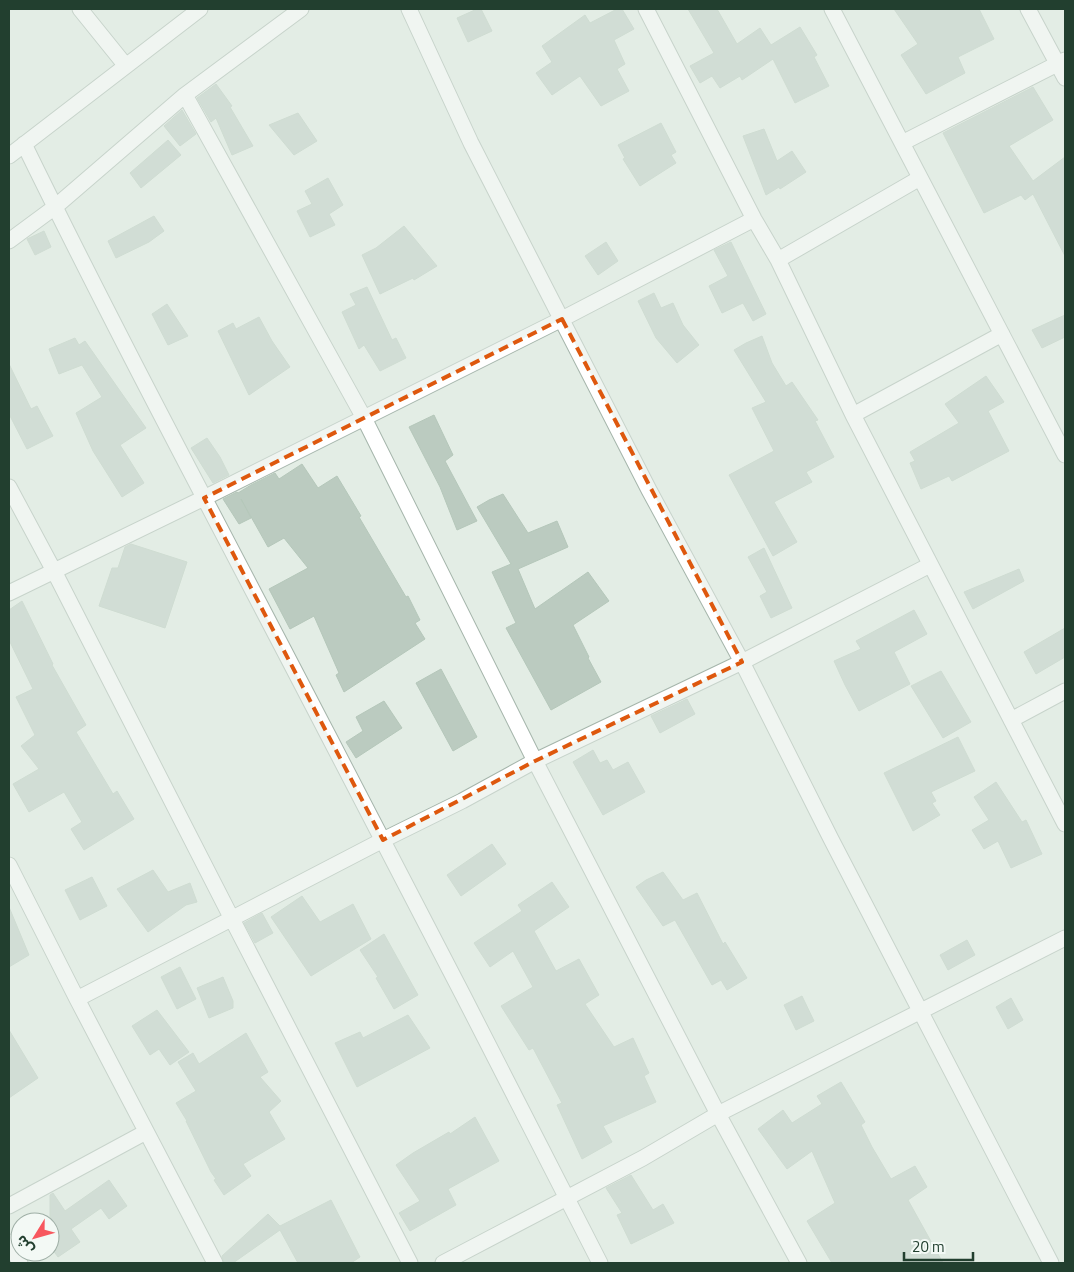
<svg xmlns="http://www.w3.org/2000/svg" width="1074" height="1272" font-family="'Titillium Web','Noto Sans Arabic',sans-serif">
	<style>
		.building { fill: #bbcbc0; stroke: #b5c7ba }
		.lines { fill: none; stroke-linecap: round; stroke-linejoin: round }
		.minor-casing { stroke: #a5b5ab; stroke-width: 17 }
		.minor { stroke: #fff; stroke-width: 15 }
		.marked { fill: none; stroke: #de580e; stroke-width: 4; stroke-dasharray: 10 6; stroke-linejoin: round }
	</style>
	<rect width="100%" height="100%" fill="#e3ede5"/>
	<path class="building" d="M477 9H481L492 31 468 42 457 18Z
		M617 9H622L634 29 614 40 625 64 617 69 629 91 601 106 580 76 552 95 536 73 552 62 542 46 585 15 590 23Z
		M688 9H717L737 44 760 28 771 45 800 27 817 55 814 57 829 86 795 103 773 59 742 80 740 76 720 88 712 76 700 83 690 66 714 53Z
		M894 9H979L994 39 958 57 965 73 926 94 901 55 918 44Z
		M216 84 232 106 230 107 253 146 232 155 216 118 211 122 197 98Z
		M1033 87 1053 120 1009 146 1033 181 1065 157V256L1033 194 1025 200 1021 195 984 213 943 133Z
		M182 110 196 134 180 146 164 126Z
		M298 113 317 141 294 155 269 125Z
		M661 123 676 152 671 155 676 163 640 186 623 159 625 158 618 145Z
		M764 129 777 161 792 151 806 172 780 189 779 187 766 195 743 136Z
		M168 140 181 155 141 188 130 173Z
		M328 178 343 205 329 214 335 225 310 237 297 211 312 204 305 191Z
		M154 216 164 231 149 242 116 258 108 241Z
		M404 226 437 266 414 280 413 278 380 294 362 255 376 248Z
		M44 231 51 247 35 255 27 239Z
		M606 242 618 261 598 275 585 256Z
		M731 242 766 314 753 321 743 303 722 313 709 286 728 276 714 250Z
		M367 287 392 340 396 338 406 358 380 371 364 345 359 349 342 312 356 305 350 294Z
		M654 293 661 308 673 303 683 325 699 345 677 363 656 338 638 301Z
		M167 304 188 336 168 345 152 314Z
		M1065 315V337L1042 348 1032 330Z
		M259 317 272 341 290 367 249 395 218 331 233 323 236 329Z
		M762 336 772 363 786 386 792 382 818 420 815 421 834 457 806 472 812 482 774 502 797 542 773 556 729 475 774 451 752 408 766 402 734 350 746 343Z
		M75 338 79 345 85 341 146 428 120 445 144 483 122 497 93 451 76 413 102 397 82 365 59 374 49 349Z
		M9 364 31 409 37 406 53 436 27 449 9 414Z
		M986 376 1004 402 988 411 1009 451 952 481 949 476 921 489 910 463 915 461 910 452 959 423 945 404Z
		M434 415 453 455 445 461 477 521 457 530 440 487 409 427Z
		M207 438 220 457 229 475 213 483 191 448Z
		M302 464 318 488 337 476 361 516 359 517 406 597 408 596 420 620 415 623 425 639 344 692 336 675 339 673 314 616 290 629 269 589 308 568 284 538 268 547 241 499 251 518 239 524 223 499 237 492 238 493 251 485 275 473 279 479Z
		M503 494 528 533 557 521 568 547 518 569 535 609 588 572 609 601 573 625 589 657 588 658 601 682 551 710 506 628 516 623 492 572 511 564 477 507 489 500Z
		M131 544 187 562 165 628 99 606 112 568H118L125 547Z
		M764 548 792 608 771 618 760 596 767 592 748 557Z
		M1019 569 1024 581 973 609 964 592Z
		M22 601 53 664 52 665 86 725 76 732 113 794 117 791 134 819 84 850 71 829 82 822 64 792 29 812 13 784 39 769 21 746 35 735 16 697 33 689 9 640V610Z
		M914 610 927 634 894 652 910 684 859 711 845 685 834 661 861 649 856 641Z
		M1065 628V657L1036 674 1024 652Z
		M441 669 477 737 453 751 416 683Z
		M941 671 971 722 943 738 911 686Z
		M687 699 695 714 660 733 651 716Z
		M384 701 402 728 356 758 346 742 363 731 356 717Z
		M958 737 975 771 931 792 936 801 932 803 940 815 913 831 884 773Z
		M593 750 600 763 607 760 613 770 628 762 645 792 603 815 573 762Z
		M996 782 1022 822 1026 820 1042 854 1011 868 998 841 984 849 972 830 989 820 974 797Z
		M492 844 506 864 461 896 447 875Z
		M153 870 168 892 190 883 197 902 186 905 148 932 117 889Z
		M663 872 683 900 697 893 723 944 725 942 747 978 727 990 721 980 712 985 675 920 663 926 636 887 646 880Z
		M92 877 107 906 80 920 65 890Z
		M552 882 569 907 534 931 556 971 579 959 599 995 585 1004 614 1047 633 1038 649 1073 644 1076 656 1102 603 1126 612 1142 582 1159 557 1105 562 1103 533 1048 529 1050 501 1006 533 987 513 951 490 967 474 943 522 911 518 905Z
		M302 896 320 922 353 904 371 939 311 976 271 917Z
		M9 907 29 955 9 967Z
		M262 913 273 933 255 943 244 923Z
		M384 934 418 995 394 1009 376 978 378 977 360 950Z
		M967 940 975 955 948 970 940 955Z
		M180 967 196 999 177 1009 161 977Z
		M223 977 233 1001V1008L209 1018 197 988Z
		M802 996 814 1021 796 1030 784 1005Z
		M1011 998 1023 1020 1008 1029 996 1007Z
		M157 1010 189 1052 170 1065 159 1049 150 1055 132 1026Z
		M408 1015 430 1048 357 1087 335 1043 360 1032 363 1038Z
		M9 1030 38 1078 9 1098Z
		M246 1033 268 1072 260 1077 281 1101 269 1112 285 1139 243 1164 251 1176 224 1195 214 1180 216 1179 211 1172 186 1121H187L176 1103 196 1091 178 1062 193 1053 199 1064Z
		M841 1082 865 1122 861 1125 872 1147 891 1179 915 1166 927 1187 908 1200 943 1263H832L807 1221 835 1203 812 1151 787 1169 758 1129 783 1110 792 1123 822 1104 817 1096Z
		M475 1117 499 1161 448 1189 456 1205 410 1231 399 1213 420 1201 396 1165 413 1153 449 1132 450 1134Z
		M631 1175 653 1210 663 1204 674 1223 631 1244 617 1215 622 1213 606 1188Z
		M109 1180 127 1206 109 1219 101 1208 71 1229 80 1242 58 1257 50 1246V1195L53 1193 65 1211Z
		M331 1200 360 1257 351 1263H298L280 1230 233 1263H224L222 1256 268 1214 280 1226Z"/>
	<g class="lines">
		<defs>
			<path id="minor" d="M80 9 126 66
				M409 9 471 143 649 490 742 662 831 839 1051 1263
				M646 9 754 219 778 260 853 415 1065 824
				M832 9 1065 455
				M1028 9 1065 78
				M185 95 364 418 535 761 718 1114 799 1263
				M902 143 1065 60
				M24 144C121 343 226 538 328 735 420 910 510 1087 600 1263
				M9 156 200 9
				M9 241 55 207 185 95 301 9
				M778 260 920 178
				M853 415 1002 334
				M9 487 54 571 232 919 410 1263
				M9 593 204 498 562 319 754 219
				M1011 720 1065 691
				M9 865 77 999 215 1263
				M77 999 383 840 462 801 535 761 742 662 930 565
				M9 1206 146 1132
				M9 1242 20 1263
				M443 1263 643 1158 718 1114 1065 938"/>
		</defs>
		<use href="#minor" class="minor-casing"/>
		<use href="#minor" class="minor"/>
	</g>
	<path d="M0 0H1074V1272H0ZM562 319 742 662 535 761 383 840 204 498Z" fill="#e3ede5" fill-opacity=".55" fill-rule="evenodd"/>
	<path class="marked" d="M562 319 742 662 535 761 383 840 204 498Z"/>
	<rect width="1074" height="1272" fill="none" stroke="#223f2f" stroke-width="20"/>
	<g transform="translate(35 1237) rotate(233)"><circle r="24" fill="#f3f9f5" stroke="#9fafa6"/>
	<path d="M0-4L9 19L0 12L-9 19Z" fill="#f7575e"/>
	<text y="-8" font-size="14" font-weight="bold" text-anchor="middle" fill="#223f2f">ش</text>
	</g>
	<path d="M904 1252v8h69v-8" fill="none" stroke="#223f2f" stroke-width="2.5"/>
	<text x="912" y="1252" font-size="15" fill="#223f2f" stroke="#f3f9f5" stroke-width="4" paint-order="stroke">20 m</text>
</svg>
